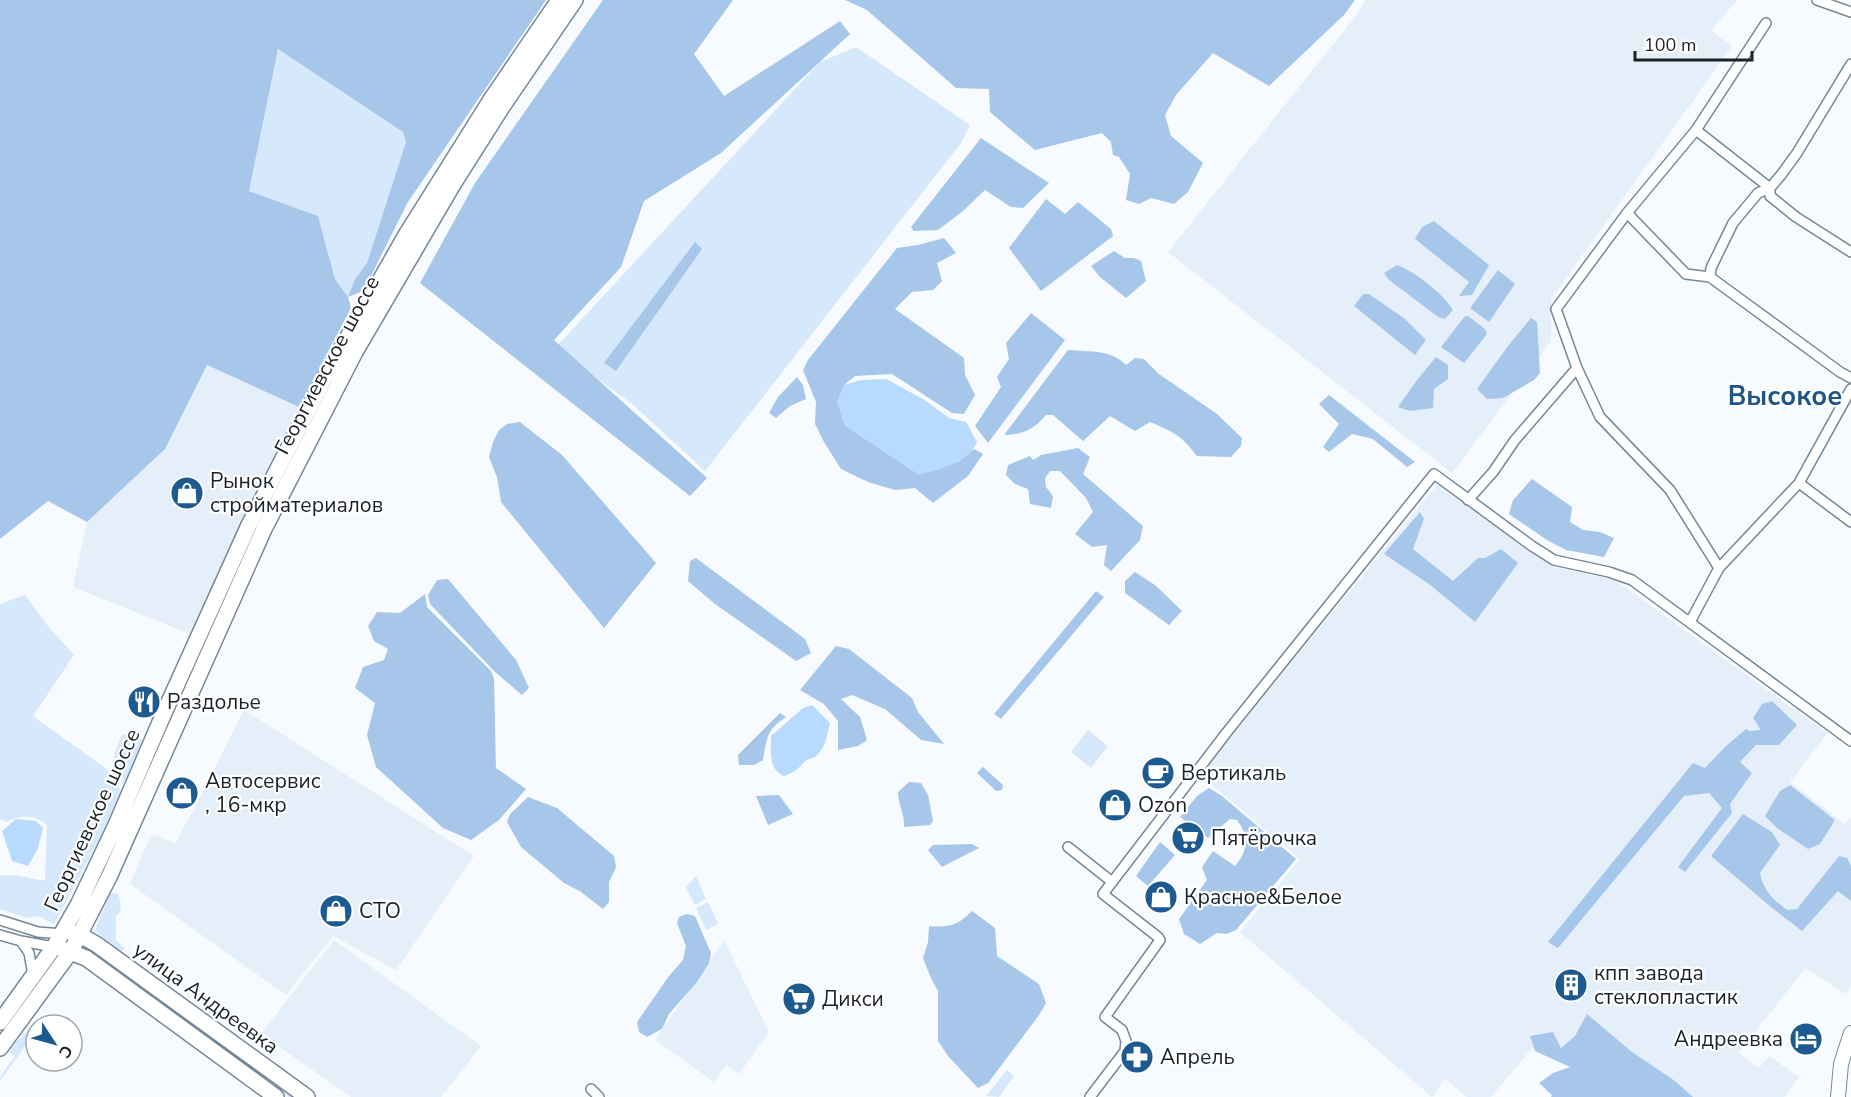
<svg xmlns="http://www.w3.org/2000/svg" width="1851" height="1097" font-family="'Nunito Sans',sans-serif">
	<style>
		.built { fill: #e5eff9 }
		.green { fill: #d6e8fb }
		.forest { fill: #a6c7ea; fill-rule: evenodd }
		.water { fill: #b8dafd }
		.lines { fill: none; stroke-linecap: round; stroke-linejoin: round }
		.street-casing { stroke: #768798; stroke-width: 12 }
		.secondary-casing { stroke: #768798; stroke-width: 16 }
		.primary-casing { stroke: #768798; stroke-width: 18 }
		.street { stroke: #fff; stroke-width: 9 }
		.secondary { stroke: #fff; stroke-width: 14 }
		.primary { stroke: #fff; stroke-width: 15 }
		.labels { text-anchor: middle; stroke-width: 4.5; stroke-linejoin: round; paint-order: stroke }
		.street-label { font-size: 21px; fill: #1b2128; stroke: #fff }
		.poi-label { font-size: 21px; fill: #1b2128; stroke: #fff; text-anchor: start }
		.district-label { font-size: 27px; font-weight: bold; fill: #1f5688; stroke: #fff }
	</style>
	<rect width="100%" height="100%" fill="#f7fafe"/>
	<path class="built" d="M1365 0H1737L1711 31 1732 46 1551 299V341L1452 473 1168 252 1359 12Z
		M207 365 299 407 190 634 73 587 87 522 165 449Z
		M1437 485 1554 567 1615 580 1827 733 1790 782 1845 824 1851 817V985L1846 994 1805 968 1739 1053 1759 1068 1769 1056 1799 1077 1784 1097H1673L1575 1057 1544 1034 1491 1097H1467L1445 1079 1432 1097 1240 932 1300 859 1200 775Z
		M244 710 474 856 396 970 333 936 286 995 130 884 148 842 154 834 175 844 197 803Z
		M334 940 481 1046 441 1097H351L261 1034Z
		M724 940 769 1032 739 1074 726 1065 714 1082 655 1040Z"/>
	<path class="green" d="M856 47 970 125 961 143 705 471 631 403 555 348 820 62Z
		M278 49 403 131 406 142 367 263 355 279 348 297 335 279 318 216 249 191Z
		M25 595 47 625 74 655 33 716 108 770 121 791 101 836 54 924 39 916 26 918 0 909V876C15 872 30 880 45 880L47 825C35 815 21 814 7 822L0 819V604Z
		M1088 730 1108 746 1091 768 1071 752Z
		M125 734 141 738 142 741 125 781C109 760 113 760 121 736Z
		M696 876 706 899 695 905 686 887Z
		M110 893H117L120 899 121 911 116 916V940L124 948 123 951H118L95 930Z
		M708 902 718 924 706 930 696 908Z
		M87 946 298 1097H289L85 951V948Z
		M36 1027V1031L0 1081V1077L15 1056 9 1052 16 1042 29 1030 32 1032Z
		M1007 1070 1014 1076 999 1097 986 1096Z"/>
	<path class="forest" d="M0 0H546L408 202 368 282 361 292 348 297 351 308 299 407 207 365 165 449 87 522 48 501 0 539ZM278 49 403 132 406 142 367 263 355 279 348 297 335 279 318 216 249 191Z
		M603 0H733L694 54 724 96 840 21 850 34 721 153 644 201 621 267 554 340 707 478 690 496 420 283 475 183Z
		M845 0H1355L1344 15 1269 86 1213 53 1176 95 1165 115 1171 136 1203 163 1188 192 1174 204 1151 198 1139 204 1126 200 1130 174 1119 157 1113 155 1111 142 1102 133 1035 150 990 112 989 89 956 88 867 10Z
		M981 138 1049 183 1023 208 1011 207 985 190 963 211 938 230 914 231 911 227Z
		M1046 199 1065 214 1078 202 1111 229 1113 236 1041 291 1009 248Z
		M1434 221 1489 265 1472 295 1459 296 1469 282 1415 239 1422 227Z
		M944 238 956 253 937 263 942 281 933 290 912 292 895 309 964 358 965 375 975 395 964 414 952 413 892 374 855 376 844 385 958 462 974 449 983 454 968 476 933 503 915 488 895 490 868 482 841 469 824 442 815 424 816 402 803 370 808 360 897 248 918 245Z
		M695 242 702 249 616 371 604 363Z
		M1114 251 1125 258H1134L1141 261 1146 281 1126 298 1100 277 1091 266Z
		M1397 265C1415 272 1443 293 1453 310L1445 319 1438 317 1388 279 1384 273Z
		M1498 270 1515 284 1489 322 1470 308Z
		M1363 294H1369L1405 319 1426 340 1415 355 1354 306Z
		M1031 313 1065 340 988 443 975 426 1001 387 997 377 1009 359 1006 343Z
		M1465 316H1468L1485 329 1487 334 1464 363 1441 347Z
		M1531 318 1537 322 1540 373 1534 380 1503 398 1487 399 1477 389 1508 346Z
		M1068 350C1090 352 1110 349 1126 365L1135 358 1144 359 1159 374 1217 414 1242 438 1241 446 1231 457 1197 456C1182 436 1174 432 1150 422L1135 431 1110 416 1083 441 1053 415H1046C1034 429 1023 435 1004 435Z
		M1436 357 1448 365V379L1434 389 1433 408 1410 411 1398 407 1417 380Z
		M797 377 803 385 806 399 790 406 776 418 769 413 778 397Z
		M1329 395 1415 462 1407 467 1373 439 1352 434 1329 452 1323 447 1339 424 1319 404Z
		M520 422 562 455 656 563 604 628 501 502 497 477 489 457 493 442 499 430 507 424Z
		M1078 448 1090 457 1083 474 1143 526 1140 540 1111 571 1104 565 1107 545 1092 547 1075 534 1093 512 1086 498 1060 471H1050L1045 478 1046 487 1053 496 1051 508 1030 504 1028 489 1015 484 1006 475 1008 465 1030 456 1033 460 1041 455Z
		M1532 479 1572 507 1570 522 1583 530 1600 532 1614 538 1604 557 1566 550 1547 540 1509 514 1513 500Z
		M1420 512 1424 519 1413 549 1453 581 1478 558H1485L1501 549 1518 563 1475 622 1429 584 1384 554Z
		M696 558 805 639 811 653 796 661 715 604 688 581 690 561Z
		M1135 572 1155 585 1182 611 1169 625 1125 593V581Z
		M448 579 516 660 529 688 522 695 494 671 430 604 428 595 437 580Z
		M1096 591 1104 597 1001 719 994 714Z
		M425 594 427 607 491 671 494 679 496 768 526 789 499 820 471 840 443 828 376 767 367 735 375 703 355 688 363 667 384 660 388 649 374 641 368 626 377 612 400 613Z
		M836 646 849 649 912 698 918 712 944 744 921 740 885 709 852 695 841 699 860 717 867 740 858 746 838 750V721L824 704 800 690Z
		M1772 701 1797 725 1779 745H1756L1740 762 1752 773 1730 804 1732 813 1685 872 1678 867 1722 808 1709 793 1684 796 1558 948 1548 942 1693 763 1705 768 1726 746 1746 729 1750 731 1761 730 1753 718 1762 704Z
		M780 713 786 717C766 730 767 738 763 760L754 765H739L738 755Z
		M983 767 1003 785 1002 790 996 791 977 773Z
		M909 782 921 783 928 795 933 821 930 825 904 827C905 814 898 805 898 792Z
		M1790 785 1835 820 1820 844 1808 849 1777 828 1765 816 1780 791Z
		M1209 788 1222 796 1296 859 1236 930 1227 934 1217 933 1200 944 1184 934 1179 919 1207 880 1202 867 1213 851 1235 866C1248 850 1250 837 1237 820L1230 819 1208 838 1180 817 1197 796Z
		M779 795 793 814 768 825 756 796Z
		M528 797 557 808 614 856 616 867 609 882V902L603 909 581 892 564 883 521 847 507 822 510 814Z
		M1743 814 1772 832 1780 845 1760 873C1763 891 1774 900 1787 910L1797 909 1839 856 1847 858 1851 866V901L1838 891 1802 931 1771 907 1711 856Z
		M1160 842 1175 855 1148 886 1136 876Z
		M972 844 979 848 942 867 928 850 933 845Z
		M972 911 995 928 997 956 1039 984 1046 1003 1039 1015 988 1083 978 1088 948 1056 938 1041V991L931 978 923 958 928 942 929 926C950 928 958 925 972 911Z
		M687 914 695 916 711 953 709 963 697 982 669 1014 662 1029 647 1037 639 1032 637 1022 669 976 683 960 686 946 677 923 679 917Z
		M1587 1014 1632 1052 1675 1081 1693 1097H1551L1552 1095 1539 1083 1553 1073 1570 1067 1535 1051 1530 1036 1553 1032 1561 1048 1575 1036Z"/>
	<path class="water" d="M886 379 923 399 949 418 966 422 977 442C968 463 939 469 919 475L845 426 837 402 844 385 861 380Z
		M812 705 830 723C827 734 826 747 817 755 814 759 808 758 804 762 798 769 794 773 784 776 768 769 771 752 771 736L803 708Z
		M16 819 36 821 43 828 38 848 28 866 12 861 2 831Z"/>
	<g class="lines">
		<defs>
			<path id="street" d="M1817 0 1851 12
				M1696 130 1766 23
				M1627 213 1686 274 1710 277 1840 372 1851 378
				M1710 277 1711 268 1733 223 1758 193 1770 188 1781 175 1797 153 1851 64
				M1799 483 1851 522
				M1468 500 1493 472 1515 440 1577 368
				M1719 568 1670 490 1600 417 1577 368 1556 309 1627 213 1696 130 1770 188V196L1796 217 1851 252
				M1690 622 1719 568 1799 483 1851 389
				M1068 847 1111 881
				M0 920 38 932 63 934
				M0 935 21 941 54 947
				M21 941 29 953 33 975
				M591 1089 599 1097
				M1090 1097 1125 1051 1126 1041 1122 1030 1105 1017 1160 940 1158 937 1103 894 1227 732 1434 474 1532 546 1554 560 1609 572 1632 580 1851 741"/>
			<path id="secondary" d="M1838 1097 1841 1064 1851 1033"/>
			<path id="primary" d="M72 933 80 935 96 944 307 1097
				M62 949 86 958 276 1097
				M0 1022 54 947 78 905 116 825 164 713 249 525 324 379 406 235 492 98 559 0
				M0 1048 71 951 109 877 264 529 355 352 452 186 502 107 575 0"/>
		</defs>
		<use href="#street" class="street-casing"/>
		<use href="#secondary" class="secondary-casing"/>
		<use href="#primary" class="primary-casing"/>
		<use href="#street" class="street"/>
		<use href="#secondary" class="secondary"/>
		<use href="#primary" class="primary"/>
	</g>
	<defs>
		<symbol id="shop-disc" viewBox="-11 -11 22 22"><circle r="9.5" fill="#1d5a90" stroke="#fff"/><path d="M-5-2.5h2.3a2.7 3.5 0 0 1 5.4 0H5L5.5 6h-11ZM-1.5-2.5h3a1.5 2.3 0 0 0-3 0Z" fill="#fff"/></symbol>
		<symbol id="restaurant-disc" viewBox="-11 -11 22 22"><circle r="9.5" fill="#1d5a90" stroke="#fff"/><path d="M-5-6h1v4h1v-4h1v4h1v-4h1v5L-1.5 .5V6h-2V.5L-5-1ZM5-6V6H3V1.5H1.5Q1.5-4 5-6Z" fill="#fff"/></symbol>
		<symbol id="cafe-disc" viewBox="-11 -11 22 22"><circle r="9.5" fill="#1d5a90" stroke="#fff"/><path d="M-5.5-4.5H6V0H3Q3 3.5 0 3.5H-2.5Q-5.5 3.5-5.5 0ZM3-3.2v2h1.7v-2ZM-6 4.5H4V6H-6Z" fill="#fff"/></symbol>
		<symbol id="supermarket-disc" viewBox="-11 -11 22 22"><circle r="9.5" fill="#1d5a90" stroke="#fff"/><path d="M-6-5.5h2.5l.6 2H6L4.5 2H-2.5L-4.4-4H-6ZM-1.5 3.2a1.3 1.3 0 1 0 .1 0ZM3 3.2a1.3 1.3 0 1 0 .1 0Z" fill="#fff"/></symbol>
		<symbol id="building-disc" viewBox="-11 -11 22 22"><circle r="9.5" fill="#1d5a90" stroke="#fff"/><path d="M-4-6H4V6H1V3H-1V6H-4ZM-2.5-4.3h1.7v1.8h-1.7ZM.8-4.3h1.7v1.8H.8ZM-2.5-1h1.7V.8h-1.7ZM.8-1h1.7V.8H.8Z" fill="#fff"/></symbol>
		<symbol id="hotel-disc" viewBox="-11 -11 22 22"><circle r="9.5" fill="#1d5a90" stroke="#fff"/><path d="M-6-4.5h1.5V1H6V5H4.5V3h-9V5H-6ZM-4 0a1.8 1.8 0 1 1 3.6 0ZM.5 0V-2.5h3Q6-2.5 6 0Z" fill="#fff"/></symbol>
		<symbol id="pharmacy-disc" viewBox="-11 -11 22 22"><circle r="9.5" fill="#1d5a90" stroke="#fff"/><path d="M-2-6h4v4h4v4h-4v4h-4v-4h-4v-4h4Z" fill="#fff"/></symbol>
	</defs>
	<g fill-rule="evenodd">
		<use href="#shop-disc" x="168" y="474" width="38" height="38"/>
		<use href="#restaurant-disc" x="125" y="683" width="38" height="38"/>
		<use href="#cafe-disc" x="1139" y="754" width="38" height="38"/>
		<use href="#shop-disc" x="163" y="774" width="38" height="38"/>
		<use href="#shop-disc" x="1096" y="786" width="38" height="38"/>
		<use href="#supermarket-disc" x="1169" y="819" width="38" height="38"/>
		<use href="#shop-disc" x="1142" y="878" width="38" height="38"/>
		<use href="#shop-disc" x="317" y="892" width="38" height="38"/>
		<use href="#building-disc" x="1552" y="966" width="38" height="38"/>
		<use href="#supermarket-disc" x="780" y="980" width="38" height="38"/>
		<use href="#hotel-disc" x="1787" y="1020" width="38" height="38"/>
		<use href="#pharmacy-disc" x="1118" y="1038" width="38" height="38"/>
	</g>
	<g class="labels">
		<g class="street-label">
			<text transform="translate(327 365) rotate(-62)" y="7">Георгиевское шоссе</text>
			<text transform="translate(92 820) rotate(-65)" y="7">Георгиевское шоссе</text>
			<text transform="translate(206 998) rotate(36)" y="7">улица Андреевка</text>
		</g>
		<g class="poi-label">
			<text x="210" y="488">Рынок<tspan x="210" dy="24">стройматериалов</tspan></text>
			<text x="167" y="709">Раздолье</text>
			<text x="1181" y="780">Вертикаль</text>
			<text x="205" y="788">Автосервис<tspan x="205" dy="24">, 16-мкр</tspan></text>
			<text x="1138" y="812">Ozon</text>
			<text x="1211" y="845">Пятёрочка</text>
			<text x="1184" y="904">Красное&amp;Белое</text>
			<text x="359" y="918">СТО</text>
			<text x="1594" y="980">кпп завода<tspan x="1594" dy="24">стеклопластик</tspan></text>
			<text x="822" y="1006">Дикси</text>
			<text x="1783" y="1046" text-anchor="end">Андреевка</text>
			<text x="1160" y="1064">Апрель</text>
		</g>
		<g class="district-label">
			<text x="1785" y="405">Высокое</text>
		</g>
	</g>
	<g transform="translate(54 1043) rotate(126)"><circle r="28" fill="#ffffff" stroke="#a4a6a9" stroke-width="1.5"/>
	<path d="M0-4.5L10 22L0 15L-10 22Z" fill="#1d5a90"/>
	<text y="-9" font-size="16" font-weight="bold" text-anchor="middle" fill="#1b2128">С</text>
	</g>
	<path d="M1635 51v9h117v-9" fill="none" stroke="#1b2128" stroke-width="3"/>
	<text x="1644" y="51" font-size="18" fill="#1b2128" stroke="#ffffff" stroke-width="4.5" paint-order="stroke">100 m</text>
</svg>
